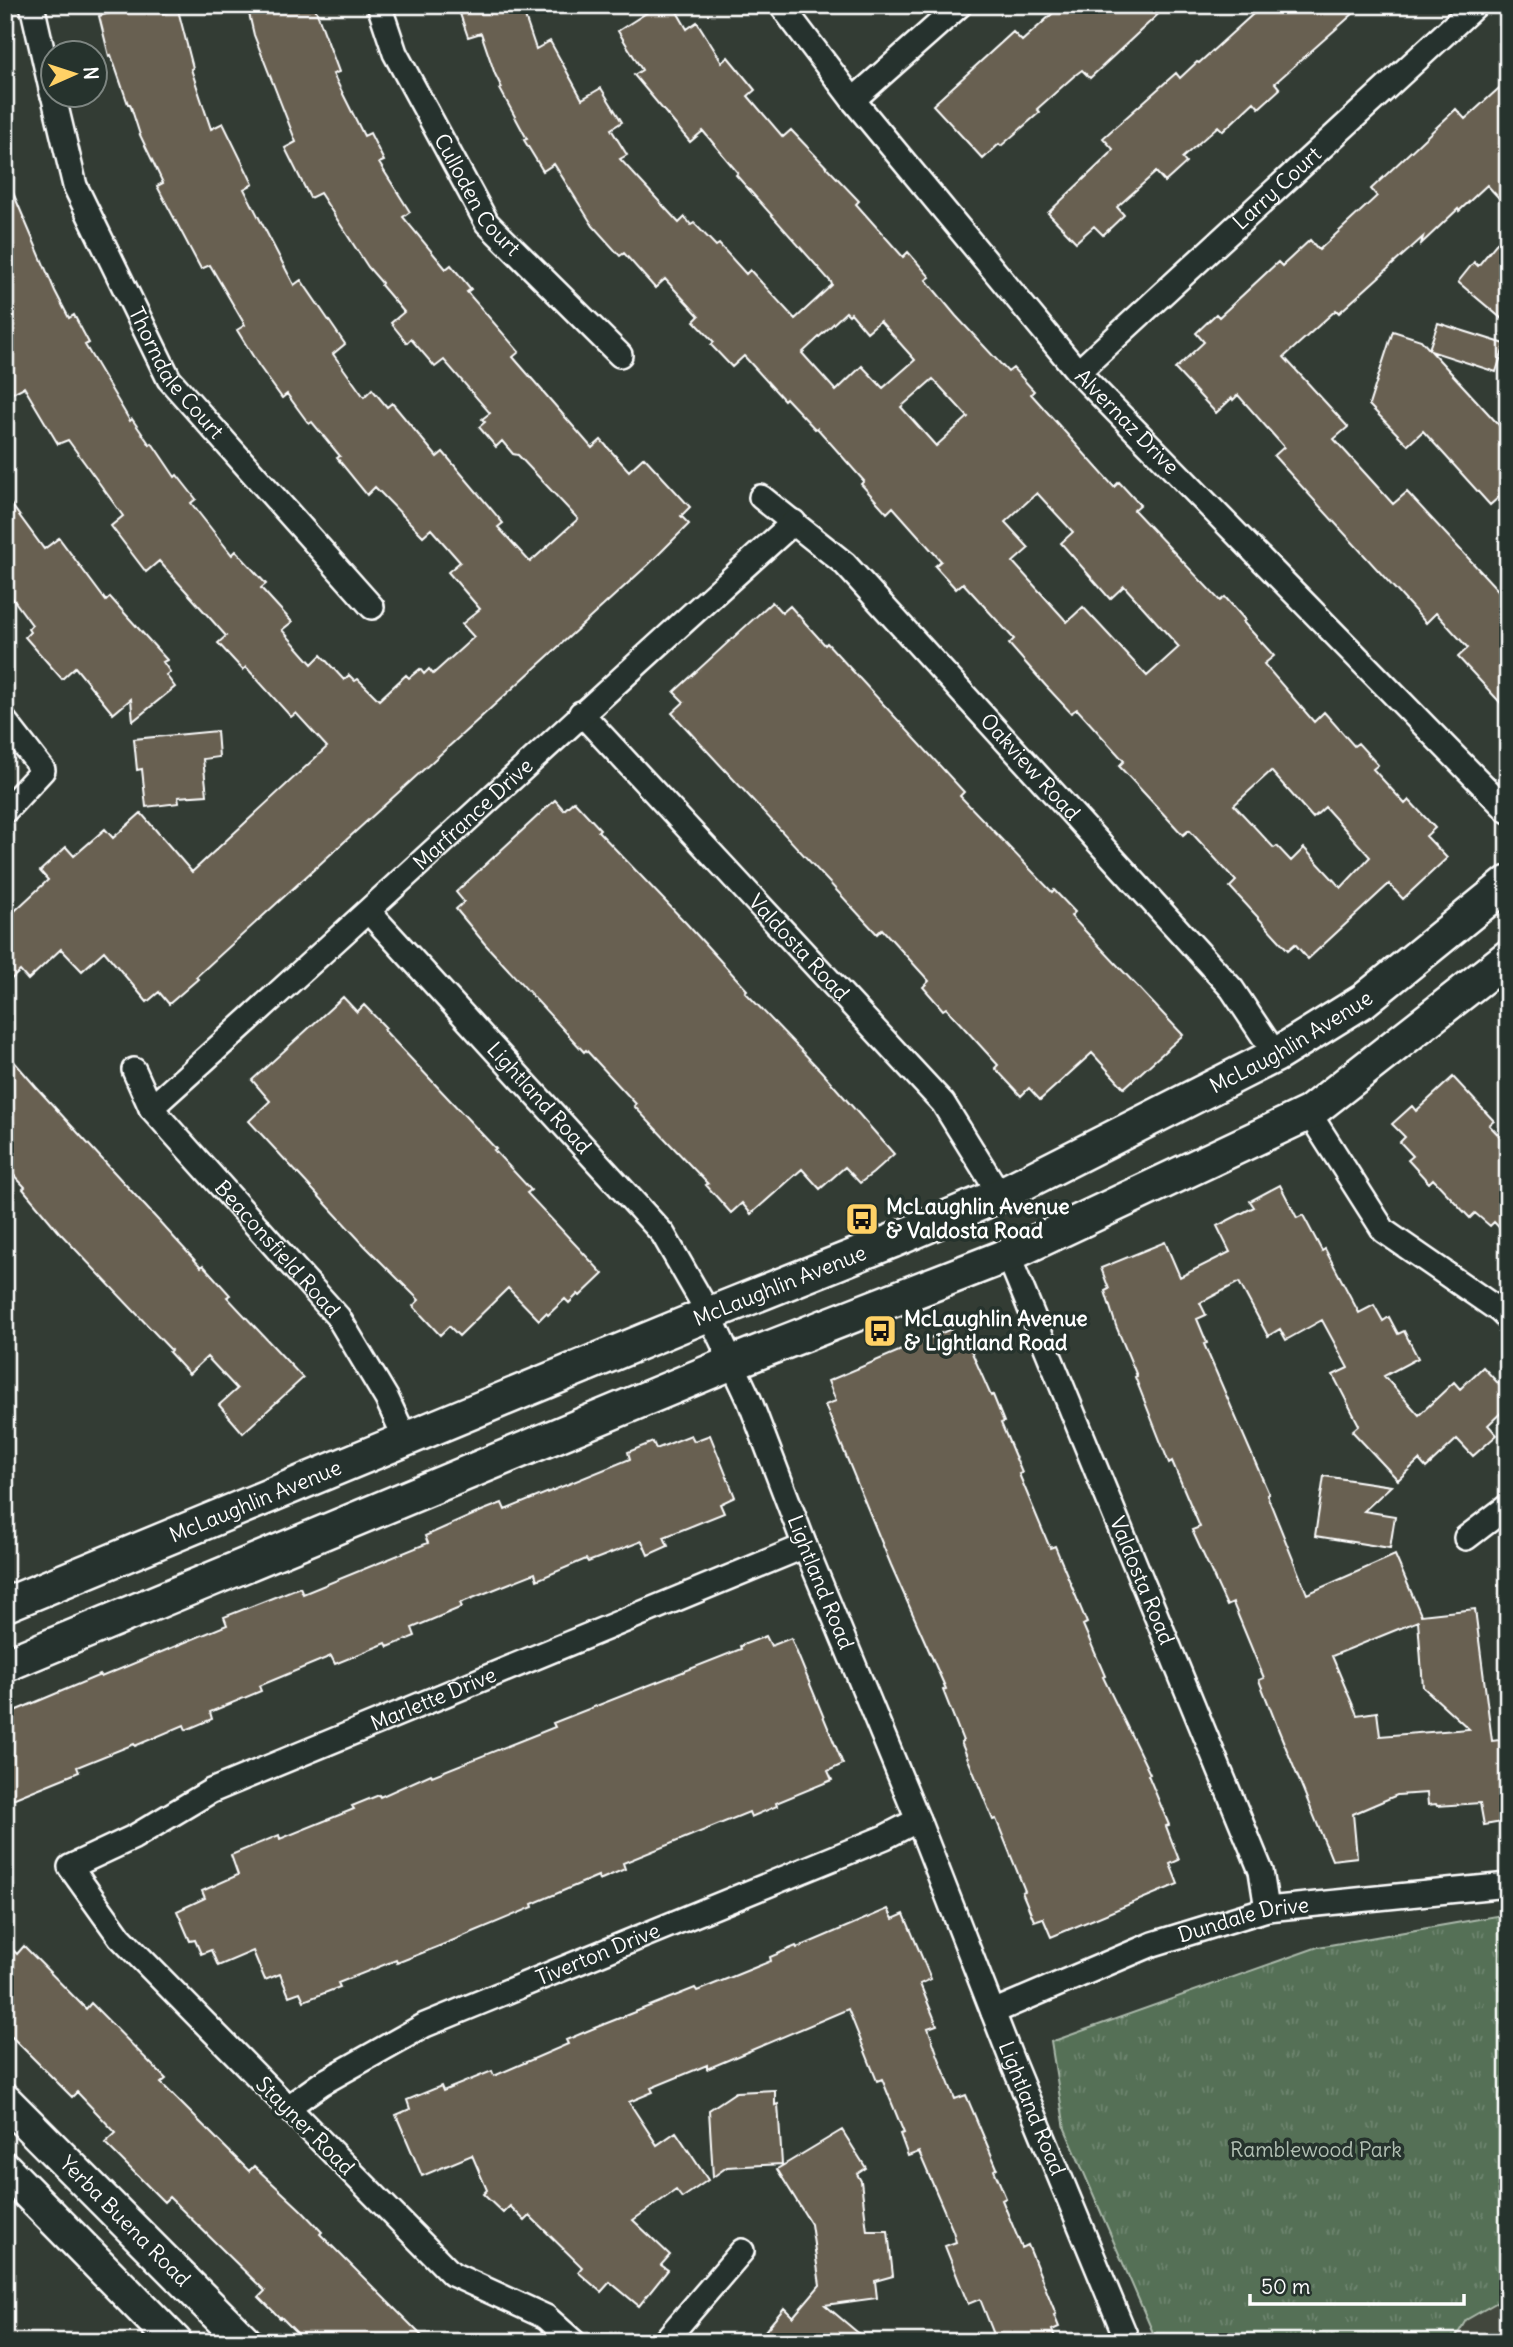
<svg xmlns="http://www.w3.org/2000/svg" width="1513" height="2347" font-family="Delius,sans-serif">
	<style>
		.built { fill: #43473d }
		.grass { fill: url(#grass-tufts); stroke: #aab8aa; stroke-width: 2 }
		.building { fill: #686051; stroke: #fff; stroke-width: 2; fill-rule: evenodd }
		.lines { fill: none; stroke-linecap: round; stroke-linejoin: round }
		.street-casing { stroke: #fff; stroke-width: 28 }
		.secondary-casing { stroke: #fff; stroke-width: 38 }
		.street { stroke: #26332d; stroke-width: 23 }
		.secondary { stroke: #26332d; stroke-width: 33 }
		.labels { text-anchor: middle; stroke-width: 7; stroke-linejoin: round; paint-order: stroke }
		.street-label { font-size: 21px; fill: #fff; stroke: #26332d }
		.poi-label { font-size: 21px; font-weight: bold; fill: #fff; stroke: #26332d; text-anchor: start }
		.park-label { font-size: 21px; fill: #b2bfb3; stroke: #26332d }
	</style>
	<defs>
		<pattern id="grass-tufts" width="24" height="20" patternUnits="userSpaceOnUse" patternTransform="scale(1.75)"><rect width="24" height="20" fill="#557056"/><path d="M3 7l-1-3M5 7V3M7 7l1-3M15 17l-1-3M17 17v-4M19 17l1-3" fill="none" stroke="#6e856f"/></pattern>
	</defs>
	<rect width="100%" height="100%" fill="#333c34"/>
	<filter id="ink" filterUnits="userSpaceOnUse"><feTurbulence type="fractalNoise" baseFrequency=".0143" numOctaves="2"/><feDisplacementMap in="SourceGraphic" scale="14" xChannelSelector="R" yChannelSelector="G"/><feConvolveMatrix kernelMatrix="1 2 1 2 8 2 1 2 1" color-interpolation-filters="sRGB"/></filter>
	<g filter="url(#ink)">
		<path class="built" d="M1508 2296V2342H1453L1466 2320Z"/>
		<path class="grass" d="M1508 1914V2296L1466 2320 1453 2342H1157L1065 2129 1051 2042 1318 1947Z"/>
		<path class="building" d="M108 5H161L163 13 178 10 193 68 191 69 211 129 223 123 253 184 244 189 294 285 301 280 345 344 333 354 364 397 372 389 387 407 392 403 437 457 443 452 503 523 498 527 530 562 578 519 518 455 513 454 502 441 496 447 479 427 485 422 482 419 490 413 444 360 435 367 411 339 407 343 391 323 404 312 381 285 382 283 368 267 320 193 310 198 285 148 296 142 254 35 247 5H314L339 72 333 74 364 136 370 133 384 161 379 163 410 212 403 217 446 269 451 265 471 289 467 292 519 352 513 357 592 448 601 440 629 471 644 457 690 507 681 516 689 524 649 564 196 977 198 979 169 1004 159 992 147 1002 104 951 82 971 61 949 28 980 20 971 5 985V920L48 880 40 871 66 847 74 856 105 829 113 838 141 813 192 872 327 747 296 713 291 717 246 667 243 670 218 643 226 636 159 561 146 572 111 526 123 516 68 440 58 444 24 387 5 397V174L55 291 69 318 74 315 89 343 85 345 130 421 132 419 150 445 152 443 175 477 177 475 196 499 191 503 232 555 236 551 266 584 261 588 292 622 282 630 312 664 321 655 344 680 349 675 355 681 358 679 379 700 406 675 409 678 420 669 424 674 429 669 433 674 474 637 462 624 480 609 448 572 460 562 431 529 423 536 375 487 367 495 337 458 340 456 312 422 309 424 287 394 282 398 259 366 237 330 245 325 210 265 201 269 157 186 163 183 140 135 130 104H128L111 55 109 56 99 16 110 13Z
			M457 5H521L536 49 550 41 582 99 601 88 622 122 611 129 627 155 620 159 679 223 685 217 691 225 694 223 716 246 719 244 746 274 750 270 795 319 832 285 831 282 736 175 738 173 703 131 690 142 634 75 642 70 618 31 659 5H673L687 29 697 22 722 62 728 57 755 90 748 96 783 137 791 130 859 201 856 204 903 257 908 252 930 277 926 280 956 316 1008 372 1013 368 1034 391 1031 394 1114 487 1119 482 1140 505 1134 510 1220 601 1225 597 1245 620 1243 622 1274 656 1264 664 1314 722 1324 712 1354 746 1358 743 1378 765 1373 769 1405 804 1409 800 1435 828 1426 836 1447 858 1403 899 1389 884 1308 959 1295 944 1288 950 1230 887 1236 881 1189 830 1183 835 1119 766 1124 761 1077 709 1071 713 1046 686 1009 644 1014 639 963 583 956 589 935 566 941 561 893 507 887 513 861 484 864 481 817 428 815 429 786 398 784 400 744 356 732 367 711 345 714 342 694 321 699 316 665 279 655 288 624 253 620 256 593 226 554 164 543 171 524 140 527 139 500 89 502 88 495 74 481 33 468 37ZM846 312 849 315 851 313 867 332 880 321 915 360 883 388 862 366 836 391 802 353ZM933 379 968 417 936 446 901 407ZM1037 493 1073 532 1061 543 1110 599 1124 586 1179 647 1147 676 1083 607 1067 622 1013 562 1029 548 1005 522ZM1271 771 1313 818 1325 807 1370 857 1341 888 1304 848 1291 861 1277 846 1274 848 1234 805Z
			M1062 5H1168L1090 78 1082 70 1074 76 1037 109 1040 112 1001 146 999 144 983 159 933 105 1013 32 1022 41Z
			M1263 5H1363L1275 83 1280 89 1259 108 1254 102 1223 131 1218 126 1182 158 1186 163 1165 182 1156 172 1117 207 1124 215 1103 235 1094 226 1076 242 1048 213 1110 154 1113 149 1103 138 1176 73 1180 78 1197 62 1199 63Z
			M1508 80V208L1487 185 1459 211 1458 209 1421 244 1423 237 1339 313 1336 310 1284 357 1348 427 1334 439 1393 504 1407 492 1508 601V711L1458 657 1468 648 1436 613 1426 623 1274 456 1284 447 1238 395 1233 400 1232 398 1216 413 1175 369 1204 342 1196 333 1216 314 1219 317 1278 262 1282 266 1310 240 1319 250 1377 196 1371 189 1456 109 1465 119Z
			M1508 229V324L1458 282 1474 262 1478 266Z
			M1438 323 1505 344 1496 372 1431 351 1508 435V489L1490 505 1423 431 1408 445 1369 405 1393 331 1421 340 1429 349Z
			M5 496 44 549 59 538 106 601 110 597 167 660 163 662 170 672 166 675 175 687 133 721 131 699 113 714 75 667 62 679 25 637 30 632 28 629 32 625 5 588Z
			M772 602 782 613 790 606 825 645 827 643 964 792 960 796 1052 892 1054 890 1075 912 1071 916 1183 1035 1124 1088 1092 1053 1040 1100 1029 1088 1021 1096 995 1068 998 1065 946 1008 943 1010 923 987 929 981 882 929 877 934 672 713 684 702 674 692Z
			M217 731 219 757 203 759 207 795 178 797 179 803 146 807 142 769 137 770 134 739Z
			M555 800 564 810 574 801 600 829 598 831 686 923 747 990 745 992 821 1071 894 1154 873 1173 860 1183 845 1167 820 1189 802 1169 751 1214 742 1203 731 1213 706 1185 708 1184 634 1106 636 1104 586 1050 584 1052 485 944 456 909 464 902 456 892Z
			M343 997 357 1012 364 1005 386 1028 384 1030 496 1149 494 1150 531 1190 527 1193 603 1274 580 1296 578 1294 569 1303 565 1299 548 1315 546 1313 539 1320 508 1288 459 1336 449 1326 440 1335 413 1306 419 1300 365 1246 249 1121 270 1101 252 1080Z
			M5 1051 36 1087 201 1267 203 1265 230 1295 227 1297 303 1378 243 1433 219 1405 237 1389 207 1357 189 1374 169 1352 171 1350 59 1232 23 1189 25 1187 5 1166Z
			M1453 1077 1494 1121 1489 1125 1508 1145V1237L1494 1222 1490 1226 1475 1213 1470 1218 1433 1179 1429 1183 1408 1160 1413 1156 1400 1142 1405 1137 1392 1124 1412 1106 1416 1111Z
			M1280 1185 1297 1218 1303 1215 1322 1251 1325 1249 1359 1313 1374 1305 1383 1321 1389 1317 1398 1334 1404 1331 1418 1358 1384 1376 1419 1415 1454 1382 1460 1389 1483 1367 1508 1394V1406L1488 1425 1497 1435 1473 1456 1457 1439 1426 1468 1419 1460 1398 1480 1352 1431 1359 1425 1333 1375 1348 1368 1322 1320 1286 1340 1280 1329 1268 1336 1239 1282 1200 1303 1206 1315 1197 1319 1207 1343 1204 1344 1269 1494 1267 1495 1307 1594 1395 1555 1421 1615 1475 1609 1492 1741 1508 1739V1821L1484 1825 1480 1803 1437 1806 1436 1804 1428 1805 1427 1793 1397 1795 1353 1814 1357 1857 1332 1860 1279 1731 1259 1680 1264 1678 1233 1603 1227 1606 1192 1530 1200 1527 1172 1461 1169 1463 1135 1377 1137 1376 1116 1326 1105 1291 1109 1289 1101 1268 1165 1242 1180 1277 1230 1252 1217 1226 1254 1207 1250 1201ZM1418 1621 1423 1687 1469 1729 1380 1736 1377 1712 1357 1715 1332 1656Z
			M951 1329 957 1343 966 1339 991 1396 993 1395 1004 1422 1001 1423 1022 1473 1019 1474 1050 1548 1055 1546 1087 1623 1083 1625 1105 1676 1103 1677 1150 1774 1148 1775 1169 1825 1166 1826 1179 1860 1170 1864 1178 1884 1051 1937 1043 1918 1034 1921 1022 1892 1025 1891 996 1819 993 1820 961 1742 963 1741 943 1690 946 1689 891 1565 825 1405 836 1401 828 1381Z
			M691 1435 694 1441 710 1435 735 1497 720 1504 724 1513 664 1537 668 1546 648 1555 642 1541 588 1562 586 1559 537 1580 535 1573 460 1603 462 1607 412 1628 415 1636 388 1647 386 1643 335 1664 331 1656 259 1686 261 1691 210 1712 212 1719 186 1730 184 1725 135 1746 134 1744 77 1767 79 1772 74 1774 5 1802V1715L100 1675 101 1677 227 1625 224 1617 300 1587 303 1594 428 1543 425 1536 484 1510 502 1503 505 1510 630 1459 628 1452 653 1442 656 1449Z
			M1324 1476 1391 1486 1364 1511 1395 1516 1390 1548 1315 1536Z
			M766 1636 771 1646 791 1638 843 1764 828 1771 832 1780 776 1803 777 1806 751 1817 749 1812 623 1863 625 1869 599 1880 598 1876 532 1904 533 1907 442 1945 397 1963 396 1960 338 1983 340 1987 304 2001 300 1992 289 1996 280 1974 265 1980 253 1951 218 1966 211 1950 201 1954 195 1940 190 1941 177 1911 205 1898 202 1891 238 1875 231 1855 279 1835 280 1839 354 1809 352 1806 379 1795 380 1797 431 1774 432 1776 555 1727 553 1723 741 1649 740 1646Z
			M888 1909 893 1919 904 1914 931 1979 920 1984 937 2025 928 2028 938 2056 955 2099 966 2095 997 2168 994 2170 1006 2198 1002 2200 1022 2248 1028 2245 1056 2314 1054 2315 1059 2327 1052 2330 1057 2342H997L980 2299 968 2304 945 2246 956 2242 953 2231 919 2152 908 2156 900 2134 904 2133 882 2079 877 2081 848 2009 707 2069V2065L651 2088 653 2092 629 2102 657 2145 676 2132 708 2180 682 2198 676 2190 633 2220 670 2255 661 2265 668 2270 639 2306 610 2282 601 2292 578 2272 582 2267 530 2216 525 2221 510 2206 503 2213 483 2194 487 2190 472 2155 422 2176 396 2115 410 2109 407 2100 441 2086 443 2091 492 2071 494 2076 568 2044 566 2040 592 2029 695 1988 697 1991 771 1961 770 1957 796 1946 797 1948Z
			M5 1942 17 1954 24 1946 86 2009 91 2003 166 2079 161 2083 249 2171 254 2166 301 2210 322 2232 320 2234 428 2342H306L281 2317 280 2318 259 2297 265 2291 221 2248 169 2197 164 2202 105 2143 116 2133 77 2092 72 2097 5 2030Z
			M775 2090V2105L778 2104 782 2164 727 2167 713 2177 709 2110 736 2092Z
			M842 2130 866 2168 857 2174 861 2181 867 2231H888L893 2276 875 2281 877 2298 825 2305 869 2342H756L784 2308 793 2317 820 2285 811 2224 777 2169Z"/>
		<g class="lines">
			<defs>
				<g id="street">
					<path d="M32 5 52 93"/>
					<path id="s1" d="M379 5 395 53 487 223 620 355"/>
					<path id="s2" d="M781 5 853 100 1078 372 1508 811"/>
					<path id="s3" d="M53 94 75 186 169 379 372 607"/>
					<path d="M853 100 960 5"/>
					<path id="s4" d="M1078 372 1476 5"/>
					<path id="s5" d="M761 497 845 564 1232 989 1276 1055"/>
					<path id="s6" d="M581 713 943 1103 1000 1195"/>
					<path d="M5 721 43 770 5 811"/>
					<path id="s7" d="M369 912 663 1234 709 1314 749 1399 805 1546 918 1820 1014 2066 1128 2342"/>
					<path id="s8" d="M134 1070 151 1108 338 1317 387 1399 406 1440"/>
					<path id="s9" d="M151 1108C367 914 578 716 794 522"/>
					<path d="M1309 1113 1384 1231 1500 1311 1508 1319"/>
					<path id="s10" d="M1008 1255 1261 1871 1267 1909"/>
					<path d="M1466 1538 1508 1506"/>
					<path id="s11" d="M993 2012 1153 1944 1267 1909 1508 1885"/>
					<path id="s12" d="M287 2108 322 2083 425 2025 885 1837 918 1820"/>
					<path id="s13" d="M574 2342 546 2317 452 2274 120 1937 70 1867 134 1837 211 1791 805 1546"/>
					<path d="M664 2342 742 2251"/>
				</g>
				<g id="secondary">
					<path id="s14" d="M5 1605 709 1314 892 1241 1000 1195 1276 1055 1363 1001 1508 883"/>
					<path d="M5 1665 731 1363 1008 1255 1309 1113 1508 957"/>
					<path id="s15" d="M5 2101 245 2342"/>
					<path d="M5 2169 175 2342"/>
				</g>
			</defs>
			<use href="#street" class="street-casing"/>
			<use href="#secondary" class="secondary-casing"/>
			<use href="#street" class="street"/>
			<use href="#secondary" class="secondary"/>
		</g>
	</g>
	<defs>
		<symbol id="bus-square" viewBox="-11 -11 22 22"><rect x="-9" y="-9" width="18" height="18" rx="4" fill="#ffd166" stroke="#26332d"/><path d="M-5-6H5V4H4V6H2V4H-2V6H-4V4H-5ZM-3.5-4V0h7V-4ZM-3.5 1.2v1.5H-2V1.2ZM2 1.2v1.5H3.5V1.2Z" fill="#111"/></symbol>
	</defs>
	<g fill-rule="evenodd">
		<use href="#bus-square" x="843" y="1200" width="38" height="38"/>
		<use href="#bus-square" x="861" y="1312" width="38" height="38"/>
	</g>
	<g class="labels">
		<g class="street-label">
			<text dy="7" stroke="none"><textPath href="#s4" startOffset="271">Larry Court</textPath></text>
			<text dy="7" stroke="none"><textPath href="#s1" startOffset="215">Culloden Court</textPath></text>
			<text dy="7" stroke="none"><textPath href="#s3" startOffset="308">Thorndale Court</textPath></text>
			<text dy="7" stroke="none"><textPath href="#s2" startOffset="542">Alvernaz Drive</textPath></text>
			<text dy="7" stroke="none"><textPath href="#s5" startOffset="382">Oakview Road</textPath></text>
			<text dy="7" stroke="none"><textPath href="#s9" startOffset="436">Marfrance Drive</textPath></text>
			<text dy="7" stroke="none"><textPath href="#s6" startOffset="320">Valdosta Road</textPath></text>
			<text dy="7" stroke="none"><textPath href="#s14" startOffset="1405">McLaughlin Avenue</textPath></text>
			<text dy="7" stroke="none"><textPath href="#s7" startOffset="252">Lightland Road</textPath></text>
			<text dy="7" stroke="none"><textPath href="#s8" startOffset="231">Beaconsfield Road</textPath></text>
			<text dy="7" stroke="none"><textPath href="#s14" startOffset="838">McLaughlin Avenue</textPath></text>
			<text dy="7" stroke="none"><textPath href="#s14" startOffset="271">McLaughlin Avenue</textPath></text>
			<text dy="7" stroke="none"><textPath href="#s10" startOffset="352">Valdosta Road</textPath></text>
			<text dy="7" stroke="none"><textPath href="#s7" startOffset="819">Lightland Road</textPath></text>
			<text dy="7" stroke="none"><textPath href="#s13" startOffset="1101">Marlette Drive</textPath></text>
			<text dy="7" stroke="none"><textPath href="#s11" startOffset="268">Dundale Drive</textPath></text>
			<text dy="7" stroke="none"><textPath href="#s12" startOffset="348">Tiverton Drive</textPath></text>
			<text dy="7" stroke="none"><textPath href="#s7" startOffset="1386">Lightland Road</textPath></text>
			<text transform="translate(305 2126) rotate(45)" y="7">Stayner Road</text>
			<text dy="7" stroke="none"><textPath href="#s15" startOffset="170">Yerba Buena Road</textPath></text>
		</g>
		<g class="poi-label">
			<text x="886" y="1214">McLaughlin Avenue<tspan x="886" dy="24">&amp; Valdosta Road</tspan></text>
			<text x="904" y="1326">McLaughlin Avenue<tspan x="904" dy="24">&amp; Lightland Road</tspan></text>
		</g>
		<g class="park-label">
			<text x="1316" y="2157">Ramblewood Park</text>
		</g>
	</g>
	<rect width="1513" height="2347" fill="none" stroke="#26332d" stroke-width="28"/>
	<rect x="14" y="14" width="1485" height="2319" fill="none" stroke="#fff" stroke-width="2.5" filter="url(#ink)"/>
	<g transform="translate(74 74) rotate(87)"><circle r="33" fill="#26332d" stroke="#7d8581" stroke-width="2"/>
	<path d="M0-5L12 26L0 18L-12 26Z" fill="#ffd166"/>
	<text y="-10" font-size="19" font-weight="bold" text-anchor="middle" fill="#ffffff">N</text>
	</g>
	<path d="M1250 2294v10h214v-10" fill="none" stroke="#ffffff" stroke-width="3.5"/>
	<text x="1261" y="2294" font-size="21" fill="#ffffff" stroke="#26332d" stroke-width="5" paint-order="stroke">50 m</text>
</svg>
